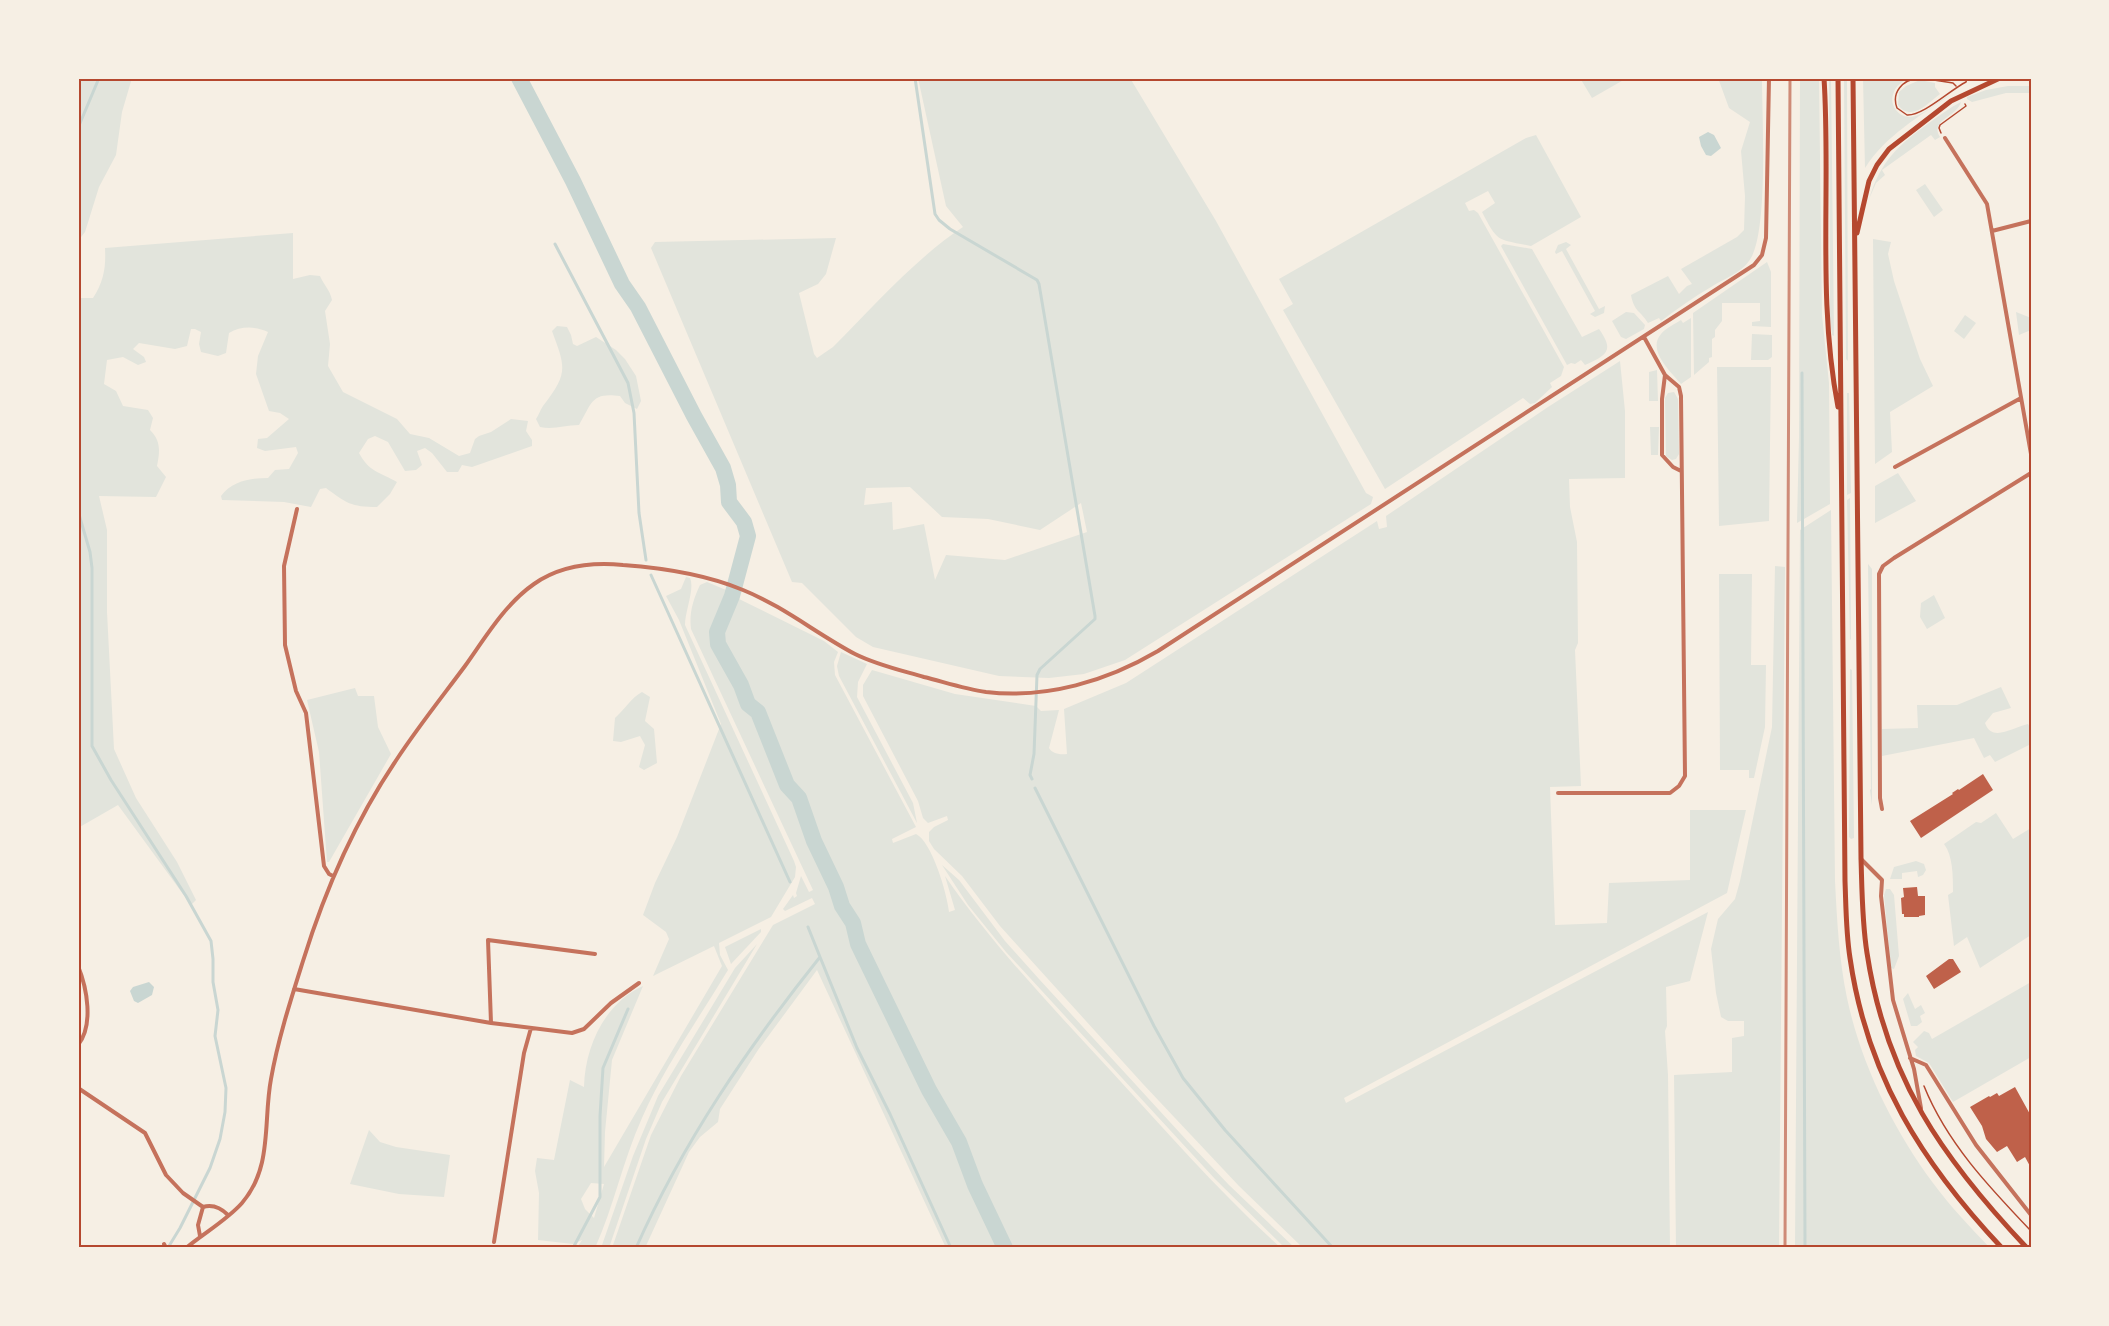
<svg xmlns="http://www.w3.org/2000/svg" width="2109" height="1326" font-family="Karla,sans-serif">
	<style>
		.green { fill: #e2e4dc; fill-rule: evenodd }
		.water { fill: #c9d6d2 }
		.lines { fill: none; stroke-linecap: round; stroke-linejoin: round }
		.stream { stroke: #c9d6d2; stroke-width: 3 }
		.river { stroke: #c9d6d2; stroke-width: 16 }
		.building { fill: #bf614a }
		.path { stroke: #b5482f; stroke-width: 1.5 }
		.minor { stroke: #c5725c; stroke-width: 4 }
		.secondary { stroke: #b5482f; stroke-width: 5 }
		.rail { stroke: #cf8b77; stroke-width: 3 }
		.neatline { fill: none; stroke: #b5482f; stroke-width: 2 }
	</style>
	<rect width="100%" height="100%" fill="#f6efe4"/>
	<path class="green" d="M78 78H132L122 112 116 155 99 187 85 232 78 241Z
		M918 78H1130L1216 221 1366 493 1373 497 1371 504 1125 660 1084 674 1049 678 999 676 873 647 856 637 802 583 792 582 651 248 655 242 836 238 826 274 818 284 799 293 814 354 817 358 833 347C873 307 917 257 963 227L946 206ZM910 487 942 517 988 519 1040 530 1081 503 1087 532 1005 560 946 555 935 580 924 524 893 530 892 502 864 505 866 488Z
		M1580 78H1627L1592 98Z
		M1718 78H1762C1762 115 1769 236 1749 261 1741 273 1723 279 1711 287 1694 297 1677 309 1661 321L1659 318 1648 323C1641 311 1634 312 1631 295L1668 276 1679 294 1687 286 1692 284 1681 269 1737 237 1744 230 1745 196 1741 151 1750 122 1729 108Z
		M1800 78H1819L1822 315 1829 383 1830 504 1797 523 1799 437Z
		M1829 78H1831L1834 336 1832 335 1830 319Z
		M1844 78H1847L1848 361 1846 359Z
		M1863 78H1906C1903 83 1896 85 1894 92 1891 98 1892 105 1896 110 1912 130 1936 101 1950 95 1920 116 1885 136 1865 168Z
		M1920 80 1935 83V87L1940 94C1927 104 1911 122 1898 105L1899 92 1906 86Z
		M2008 86H2031V93H2006L1972 102 1967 99V97L1986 90Z
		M1961 102C1957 117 1929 120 1940 137L1935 140 1931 135 1882 170 1885 175 1876 183 1869 199C1881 161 1897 146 1929 123 1939 116 1949 108 1961 102Z
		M1536 135 1581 217 1531 246C1497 239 1498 243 1482 212L1495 203 1488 191 1465 203 1469 211 1474 210 1478 213 1564 367 1561 376 1550 383 1552 387 1535 403 1530 404 1523 398 1385 489 1283 310 1293 304 1279 279 1526 138Z
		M1925 184 1943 210 1934 217 1916 190Z
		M293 233V279L310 275 320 276C324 285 330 290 332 300L325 311 330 344 328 366 343 392 397 419 410 434 429 438 459 456 470 453 475 439 479 436 491 432 511 419 528 421 526 431 532 440V446L472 467 462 465 458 472H447L432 453 425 448 417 451 422 465 416 470 405 471 388 442 375 436 368 439 359 453C369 472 380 472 397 482L390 494 377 507C351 507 346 503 326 488L320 489 311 507 284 502 222 500 221 496C232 481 251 478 268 478L275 470 289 469 298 453 296 447 265 451 257 448 258 439 267 438 289 419 280 413 269 411 256 374 258 356 268 332C255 326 241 326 229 333L226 353 218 356 201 352 199 344 201 332 195 329H191L187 346 175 349 139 343 133 349 144 357 146 362 138 365 123 357 107 360 104 384 116 391 123 406 148 410 153 418 150 430C161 441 160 451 157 466L166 477 156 497 99 496 107 530V612L114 749 136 798 177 862 196 900 191 905 118 805 78 828V297L79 298H93C104 281 106 267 105 248Z
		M1873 239 1891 242 1888 254 1894 281 1920 359 1933 386 1890 412 1892 452 1875 464Z
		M1566 242 1571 245 1566 249 1599 309 1605 306 1604 313 1595 317 1590 314 1595 311 1562 251 1556 254 1555 252 1558 245Z
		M1503 244 1532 249 1582 337 1599 329C1614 350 1608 355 1585 365L1581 360 1575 364 1571 363 1567 365 1501 246Z
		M1767 262 1771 272V327L1752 326V322L1760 321V303H1722V321L1715 330V337L1712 339V357L1709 358V362L1694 375 1693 313Z
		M1626 312 1634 313 1645 325 1644 329 1626 339 1621 337 1612 321Z
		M2016 312 2031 318V330L2019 335Z
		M1965 315 1976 323 1964 339 1954 331Z
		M1691 318V377L1681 384C1670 371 1647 350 1661 334 1666 328 1675 324 1681 320L1683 323Z
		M557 326 567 327 571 335 573 344 577 346 596 337 616 350 625 359 636 376 641 401 637 409 625 403 620 396C591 392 592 403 579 425 564 425 554 430 540 427L536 419C539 415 540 410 543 406 568 373 566 369 552 331Z
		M1752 334 1772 335V357L1768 360H1751Z
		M1620 361 1625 411V478L1569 479 1570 507 1577 542 1578 643 1575 650 1581 786 1550 787 1555 925 1607 923 1609 883 1690 880V810H1746L1727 893 1344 1098 1346 1103 1708 912 1690 981 1666 987 1667 1026 1665 1031 1668 1075 1670 1248H1303L1239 1186 1143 1084 1000 926 962 876 934 849 929 841V832L934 827 948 820 947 816 928 823 923 818 918 801 863 696V685L872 670 955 694 1036 706 1041 711 1059 710 1049 748C1052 754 1062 755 1067 754L1064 709 1126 683 1377 521 1379 529 1387 527 1386 516 1548 407Z
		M1717 367H1771L1769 521 1719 526Z
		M1657 370 1658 401H1649V372Z
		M1674 392 1678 399 1679 454 1676 459 1672 460 1666 456 1665 398 1668 393Z
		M1847 393H1849L1851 493 1847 495Z
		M1650 427H1659L1658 455H1651Z
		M1898 473 1916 501 1875 523V486Z
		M1850 498 1851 639 1850 640 1847 500Z
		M1831 510 1835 881C1837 920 1839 959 1847 998 1861 1064 1893 1129 1933 1183 1950 1206 1970 1227 1990 1248H1795L1800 530Z
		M1868 564 1872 569V805L1870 790 1871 789Z
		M1775 566 1785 567 1779 1248H1676L1674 1075 1732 1072V1038L1744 1036V1021H1728L1721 1017 1716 993 1711 949 1718 919 1735 899 1740 881 1772 727Z
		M1719 574H1752L1751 665H1766L1765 727 1754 778H1749V770H1720Z
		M686 577 690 578C695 589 685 611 685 625L794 861 796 867 795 877 771 917 719 943 720 955 728 970C699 1018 665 1066 642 1118 623 1160 614 1206 595 1248H577L582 1240 573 1244 538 1240 539 1193 535 1171 537 1158 554 1160 570 1080 584 1087C585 1046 605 1003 643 986L612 1060 605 1132 604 1167 722 966 714 946 653 976 669 939 666 932 643 915 655 883 677 837 721 724 679 620 666 596 681 589ZM591 1183 604 1184 594 1218 585 1209 581 1199Z
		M707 582 738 595 737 598 824 641 838 652 834 662 835 675 916 827 892 839 893 843 916 834C932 842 947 893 949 912L955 910 945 876C994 947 1053 1008 1111 1071 1166 1131 1220 1193 1281 1248H1006L1002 1236 975 1184 955 1131 931 1091 871 965 862 950 860 931 846 906 842 887 835 877 763 712 752 699 732 661 724 664 741 699 758 728 782 787 797 809 819 862 852 929 858 949 889 1010 920 1076 955 1141 1002 1248H946L817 970 758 1050 720 1109 718 1122 700 1137 689 1152 645 1248H612L651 1135 681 1076 773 925 815 904 812 898 785 911 783 909 793 895 794 898 797 896 796 893 801 876 809 892 813 890 691 629C689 613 693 600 700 585Z
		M1934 595 1945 618 1927 629 1920 617 1921 603Z
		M841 652 867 664 858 682 857 697 913 803 917 823 839 676 837 666Z
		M1850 669 1852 670 1854 838 1851 839 1849 837Z
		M2001 687 2011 708 1993 713 1985 723C1992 743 2013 727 2028 724L2031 729V744L1995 762 1990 755 1984 758 1974 738 1882 756V729L1918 728 1917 705H1957Z
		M355 688 358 696H374L378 727 391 754 329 862H327L319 752 307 700Z
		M642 692 650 697 645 721 654 729 657 763 644 770 639 767 645 745 640 736 621 742 613 741 615 718C625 709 631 698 642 692Z
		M1996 813 2013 839 2031 828V935L1980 968 1967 937 1954 946 1948 895 1953 892C1953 876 1953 856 1944 844L1976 822 1981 823Z
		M1916 861 1924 864 1926 870 1923 875 1918 877 1917 871 1902 873V879H1890L1894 867Z
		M942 865 959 880 1005 941 1039 979 1191 1145 1229 1185 1295 1248H1285L1215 1179 1006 952 968 905Z
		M1886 889H1890L1894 895 1899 956 1894 969 1891 968 1884 895Z
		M761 929V932L731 964 725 947Z
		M757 944 662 1102 646 1139 611 1242 609 1248H601L633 1156 658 1096 735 968Z
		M2031 982V1057L1953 1102 1929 1063 1916 1056 1915 1050 1918 1047 1913 1042 1924 1031 1929 1033 1932 1039Z
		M1908 993 1915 1009 1921 1005 1925 1013 1920 1016 1922 1022 1917 1026H1911L1903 999Z
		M369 1130 380 1142 396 1147 450 1155 444 1197 399 1194 350 1184Z"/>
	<path class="water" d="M1708 132 1714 135 1721 148 1711 156 1706 155 1701 146 1699 137Z
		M149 982 154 987 152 995 138 1003 134 1001 130 991 133 987Z"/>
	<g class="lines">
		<path class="stream" d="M915 78 935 214 939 220 950 229 1037 280 1039 284 1095 616V619L1040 669 1037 675 1034 754 1030 775 1032 779
			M78 128 99 78
			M555 244 628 383 634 413 639 513 646 560
			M1802 373C1805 664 1803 956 1805 1248
			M78 511 90 552 92 568V746L111 780 186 896 211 941 213 959V982L218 1010 215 1036 226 1088 225 1112 220 1139 210 1168 180 1228 169 1246
			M651 575 790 882
			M1035 788 1154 1026 1183 1078 1225 1130 1333 1248
			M808 927 820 957
			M573 1248 600 1197V1116L603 1068 628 1009
			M636 1248C683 1142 748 1047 820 957L857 1048 890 1114 951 1248"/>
		<path class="river" d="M519 78 573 181 622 284 638 307 694 416 723 468 728 485 729 502 744 522 748 536 732 596 717 632 718 644 741 685 748 704 758 712 787 785 799 798 814 841 836 887 842 906 853 923 858 944 929 1090 959 1142 975 1185 1005 1248"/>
	</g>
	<path class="building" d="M1983 774 1993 790 1921 838 1910 821 1953 794 1952 793 1958 789 1959 790Z
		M1917 887 1918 896H1925V915L1919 916V917H1904V914H1902L1901 898 1904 897 1903 888Z
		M1949 959H1953L1961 972 1934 989 1926 976Z
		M2015 1087 2031 1116V1168L2025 1157 2017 1162 2007 1146 1997 1152 1986 1139 1982 1126 1970 1107 1989 1096 1990 1097 1997 1093 1999 1096Z"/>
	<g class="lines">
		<path class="path" d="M1918 78C1903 80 1891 92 1897 108L1907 115C1923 116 1950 90 1966 82L1967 78
			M1921 78 1953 83 1956 86
			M1941 133 1939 128 1940 125 1966 106 1965 104
			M1924 1086C1947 1143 1989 1187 2031 1231"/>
		<path class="minor" d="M1945 138 1987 204 2031 454
			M1992 231 2031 221
			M1665 375 1662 399V455L1673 467 1681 471
			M1895 467 2021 398
			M297 509 284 566 285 645 296 691 306 713 324 866 329 874 333 876
			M1558 793H1670L1679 786 1685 776 1681 396 1679 387 1665 375 1644 337
			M1882 809 1880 798 1879 574 1883 566 1894 558 2031 473
			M1861 859 1882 880 1881 896 1893 1000 1914 1069 1921 1108
			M78 966C87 988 94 1025 78 1045
			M294 989 491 1023 572 1033 584 1029 611 1003 639 983
			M491 1023 488 940 595 954
			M1910 1058 1926 1065 1976 1145 2031 1215
			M78 1088 145 1133 166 1175 183 1193 203 1207C213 1204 221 1208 228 1215
			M200 1236 198 1225 203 1207
			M494 1242 524 1053 531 1028
			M164 1244 166 1248
			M78 1247 79 1248
			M186 1248C204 1233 227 1220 242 1203 273 1167 263 1121 271 1079 278 1039 291 999 303 961 325 890 355 821 397 759 418 727 442 697 465 666 485 638 505 604 534 584 561 565 592 562 623 565 664 568 705 574 743 590 783 606 817 634 855 654 877 665 900 670 924 677 944 682 965 689 986 692 1047 699 1107 681 1158 651L1754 265 1762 255 1766 238 1769 78"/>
		<path class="secondary" d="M1824 78C1831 188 1817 298 1838 407
			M1838 78 1845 881C1846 907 1846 933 1850 958 1867 1076 1922 1163 2002 1248
			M1853 78 1861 858C1862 890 1862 922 1867 953 1886 1078 1942 1158 2027 1248
			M1857 233 1869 181 1877 165 1889 149 1951 101 2000 78"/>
		<path class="rail" d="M1785 1248 1790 78"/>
	</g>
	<rect width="2109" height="1326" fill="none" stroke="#f6efe4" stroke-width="159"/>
	<rect x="80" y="80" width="1950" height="1166" class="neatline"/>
</svg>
